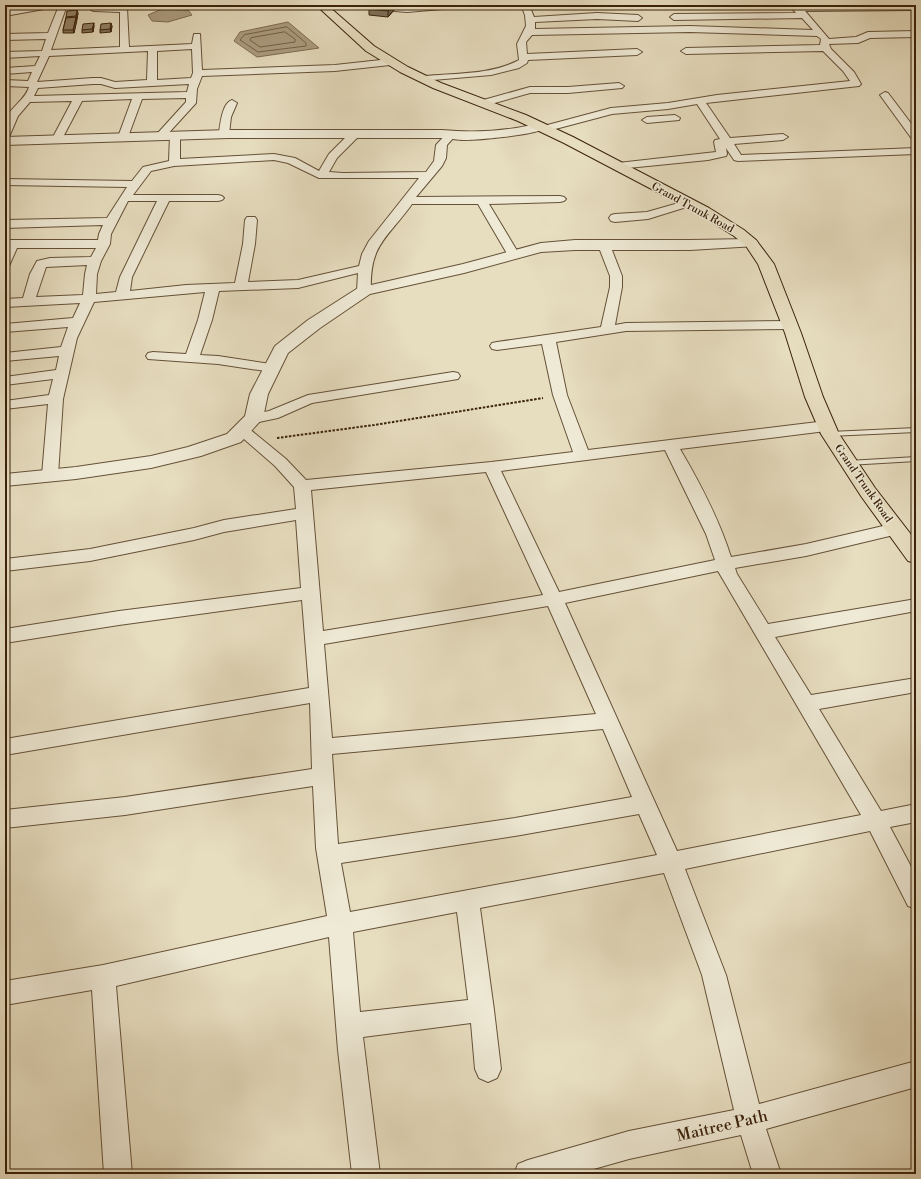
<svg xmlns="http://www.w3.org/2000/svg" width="921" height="1179" font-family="'Libre Bodoni',serif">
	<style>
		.water { fill: #ac9e82; stroke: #7e6c52 }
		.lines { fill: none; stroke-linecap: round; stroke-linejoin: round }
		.shore { stroke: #736046; stroke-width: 1 }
		.service-casing { stroke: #655138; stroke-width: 2 }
		.minor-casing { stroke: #655138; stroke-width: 2 }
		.tertiary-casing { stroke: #655138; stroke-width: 2 }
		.primary-casing { stroke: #3a220b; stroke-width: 2 }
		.path { stroke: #3a220b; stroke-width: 2; stroke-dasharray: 2.5 1.5; stroke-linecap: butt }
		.service { fill: #efead6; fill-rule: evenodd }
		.minor { fill: #efead6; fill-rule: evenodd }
		.tertiary { fill: #efead6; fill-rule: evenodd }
		.primary { fill: #e7dec0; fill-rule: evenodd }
		.wall { fill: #7f725a; stroke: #3a220b }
		.shaded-wall { fill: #685c4a; stroke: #3a220b }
		.building { fill: #948469; stroke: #3a220b }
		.labels { text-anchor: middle; stroke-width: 3; stroke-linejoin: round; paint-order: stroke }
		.far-street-label { font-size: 11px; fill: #3a220b; stroke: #efead6 }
		.near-street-label { font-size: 16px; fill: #3a220b; stroke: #efead6 }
	</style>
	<rect width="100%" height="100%" fill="#e7dec0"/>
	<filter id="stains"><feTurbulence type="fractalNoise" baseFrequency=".005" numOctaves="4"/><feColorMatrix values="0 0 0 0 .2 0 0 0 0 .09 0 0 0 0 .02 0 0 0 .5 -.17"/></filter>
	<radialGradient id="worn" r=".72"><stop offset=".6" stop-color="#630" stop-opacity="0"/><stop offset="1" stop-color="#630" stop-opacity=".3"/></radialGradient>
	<path class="water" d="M162 9 188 10 192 15 168 22 152 21 148 15Z
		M288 22 319 48 257 57 234 41 240 32Z"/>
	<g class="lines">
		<path class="shore" d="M287 27 306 43V46L258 52 240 40 244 35Z
			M285 32 295 39V42L260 47 250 40 251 38Z"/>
		<defs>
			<path id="service" d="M916 428V432L830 436 826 434 830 432Z
				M916 457V461L848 465 844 463 848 461Z"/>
			<path id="minor" d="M36 5H77L76 7 66 8 51 50 120 47V12L94 11 91 10 89 5 127 8 129 47 192 44 194 34H200L202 70 335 65 390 59 395 62 390 65 335 71 202 76 197 89 196 103 165 137 161 138 156 135 186 102V98L142 99 128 137 123 140 118 137 132 99 82 101 62 139 57 142 52 139 72 101 30 102 18 116 9 137 5 138C5 133 4 127 5 122 8 108 25 101 29 87L5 86V80L28 81 32 72 5 74V68L35 66 40 56 5 58V52L42 51 46 39 5 40V34L48 33 58 8 44 9 5 16V10ZM192 49 193 73 191 78 157 80V51ZM148 51 147 80 115 82 101 78H93L37 82 49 56ZM93 84H101L115 88 189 84 187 92 34 96 38 88Z
				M341 5 407 6 470 5 466 7 407 12 345 7Z
				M521 5H529L534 17 597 13 638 15 642 18 638 21 597 19 535 22V29L690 26 813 30 802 18 674 20 670 17 674 14 796 13 789 5H798L800 6 916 5V10L805 11 829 39 856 37 868 32 916 31V37L870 38 858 43 829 44 831 49 854 72 861 84 859 86 706 103 730 138 783 134 788 137 783 140 734 144 741 155 916 148V154L738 161 734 160 726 148 727 154 726 156 708 160 618 169 614 168 613 166 618 163 716 152 714 142 715 140 720 139 697 104 668 109 612 114 544 132 539 129 540 127 611 108 668 103 717 95 850 81 843 71 823 51 686 54 681 51 686 48 820 45 821 39 817 36 690 32 532 35 526 42 527 54 637 49 642 52 637 55 528 60 527 63 519 68 491 75 421 81 419 79 424 76C455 73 491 75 519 60L517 44 526 26 525 15Z
				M619 83 624 86 622 88 568 93H530L484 106 479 103 480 101 530 87H568Z
				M885 92 888 93 916 130V140L912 139 880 95Z
				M232 100 237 103 231 117 229 134 228 136H220L219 134C220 125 222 103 232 100Z
				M675 115 680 118 679 120 647 123 642 120 647 117Z
				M175 132 180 135V159L274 154 295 158 319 171 329 154 350 133H358L359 135 358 137 337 158 329 172 343 173 426 172 434 161 436 145 447 133 451 132 456 135 447 145 446 158 442 166 416 197 560 196 564 197 566 199 564 201 560 202 489 204 519 254 517 257H509L478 204H412C388 238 369 244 371 291L369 294H359L357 291 358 273 298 288 219 291 212 320 200 355 218 356 277 365 279 368 277 371 272 372 218 364 148 359 146 356 148 353 153 352 186 354 198 320 205 292 94 302 77 338 63 399 58 475 56 479 50 480 44 479 42 475 48 404 5 409V401L49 395 53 379 5 385V377L56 370 59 356 5 361V353L61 347 68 327 5 332V324L73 318 80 303 5 307V299L23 298 30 274 37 261 50 258 91 257 96 248H17L9 266 5 267V240H98L99 234 103 225 5 228V220L107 218 127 187 5 185V179L132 181 143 167 169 161 170 135ZM274 160 288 163 319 178H419L369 241 362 254 359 266 298 280 248 282 255 244 257 220 255 217H247L245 220 243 244 235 283 186 285 130 291 132 277 169 201H218L222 200 224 198 222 196 218 195H133L151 171 174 166ZM128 201H157L120 277 116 292 96 294 97 274 101 261 110 244 111 234ZM87 265 85 274 83 295 36 297 46 267Z
				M689 200 693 201 695 203 693 205 648 219 615 222 611 221 609 218 611 215 615 214 647 212Z
				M604 241 608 242 610 245 622 276V287L615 325 626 323 790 321 795 322 797 325 795 328 790 329 626 331 556 342 567 395 588 450 826 421 831 423 834 426 831 429 826 431 680 449C700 483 719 519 731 557L806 544 896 523 902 525 904 529 902 533 806 556 735 568 737 574 768 624 916 599V611L775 637 811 695 916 678V692L819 709 881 811 916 804V822L890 827 916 876V909L908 906 870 831 685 869 726 975 759 1104 916 1061V1087L766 1129 781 1174H753L741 1135 629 1159 576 1174H514L518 1164 528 1160 629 1131 734 1110 702 975 664 873 480 908 494 1010 501 1069 497 1078 488 1082 479 1078 475 1069 471 1023 363 1037 380 1174H352L338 1050 329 937 116 986 132 1174H104L92 990 5 1005V981L103 965 327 916 316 848 313 786 125 815 5 828V810L125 797 312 769 310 703 5 755V739L309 688 302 600 119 625 5 643V629L119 611 301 588 296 520 224 532 194 540 90 561 5 571V559L90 549 194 528 224 520 296 509 294 487 275 466 237 433 234 430 237 427 242 425 247 427 286 459 306 480 491 462 573 452 553 395 542 344 497 350 492 349 490 346 492 343 497 342 601 327 610 287V276L598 245 600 242ZM665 450 706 534 715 560 559 592 501 471ZM486 472 543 595 323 631 311 490ZM718 571 861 815 677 851 565 603ZM548 606 596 714 332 738 324 644ZM603 729 632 797 515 818 338 844 332 754ZM639 814 657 855 350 912 341 863 515 836ZM457 912 468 1000 360 1012 353 932Z
				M453 372 458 373 460 376 458 379 312 403 278 418 254 423 249 421 246 418 249 415 269 411 308 395Z"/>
			<path id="tertiary" d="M540 123 544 124 546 127C541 135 476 140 464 140 457 140 449 138 442 138H229L5 145V137L229 130H442C474 133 509 131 540 123Z
				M751 239 756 240 758 243 756 246 690 250H575L541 252 464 273 370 294 320 328 288 353 268 394 263 418 241 442 201 456 151 468 76 479 5 486V474L76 467 151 456 188 447 227 434 245 416 250 394 275 346 308 320 358 288 463 264 541 243 575 240H690Z"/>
			<path id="primary" d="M316 5H327L374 46 408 67 441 83 526 115 573 137 709 208 744 230 756 240 774 264 801 333 823 397 839 434 875 488 916 541V563L908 561 861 496 821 434 805 397 785 333 758 264 746 246 734 236 699 214 564 143 518 121 433 88 400 72 366 51Z"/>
		</defs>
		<use href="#service" class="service-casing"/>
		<use href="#minor" class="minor-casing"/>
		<use href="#tertiary" class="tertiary-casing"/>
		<use href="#primary" class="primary-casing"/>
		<path class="path" d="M277 438 374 425 543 398"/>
		<use href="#service" class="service"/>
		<use href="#minor" class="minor"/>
		<use href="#tertiary" class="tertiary"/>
		<use href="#primary" class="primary"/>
	</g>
	<path class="wall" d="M393 5 394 10 388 17 369 15V9Z
		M78 13 74 33H63V30L66 17Z
		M94 26 93 32 82 33V30Z
		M112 26 111 32 100 33V30Z"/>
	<path class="shaded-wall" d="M393 5 394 10 388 17V11Z
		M77 10 78 13 77 19 76 16Z
		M76 17 77 20 74 33 73 30Z
		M94 23V26L93 32 92 29Z
		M111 23 112 26 111 32 110 29Z"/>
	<path class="building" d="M373 5H393L388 11 369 9Z
		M77 10 76 16 66 17 67 11Z
		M76 17 73 30H63L66 18Z
		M94 23 92 29 82 30 83 24Z
		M111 23 110 29 100 30 101 24Z"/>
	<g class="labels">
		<g class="far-street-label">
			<text transform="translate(693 207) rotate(29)" y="4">Grand Trunk Road</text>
			<text transform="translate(864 483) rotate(55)" y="4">Grand Trunk Road</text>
		</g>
		<g class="near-street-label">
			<text transform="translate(722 1125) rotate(-13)" y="6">Maitree Path</text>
		</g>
	</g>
	<rect width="921" height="1179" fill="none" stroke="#e7dec0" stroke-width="20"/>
	<rect x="6" y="6" width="909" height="1167" fill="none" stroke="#3a220b" stroke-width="2"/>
	<rect x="10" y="10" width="901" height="1159" fill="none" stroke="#3a220b"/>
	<rect width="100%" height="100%" filter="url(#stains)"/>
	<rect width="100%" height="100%" fill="url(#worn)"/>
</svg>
